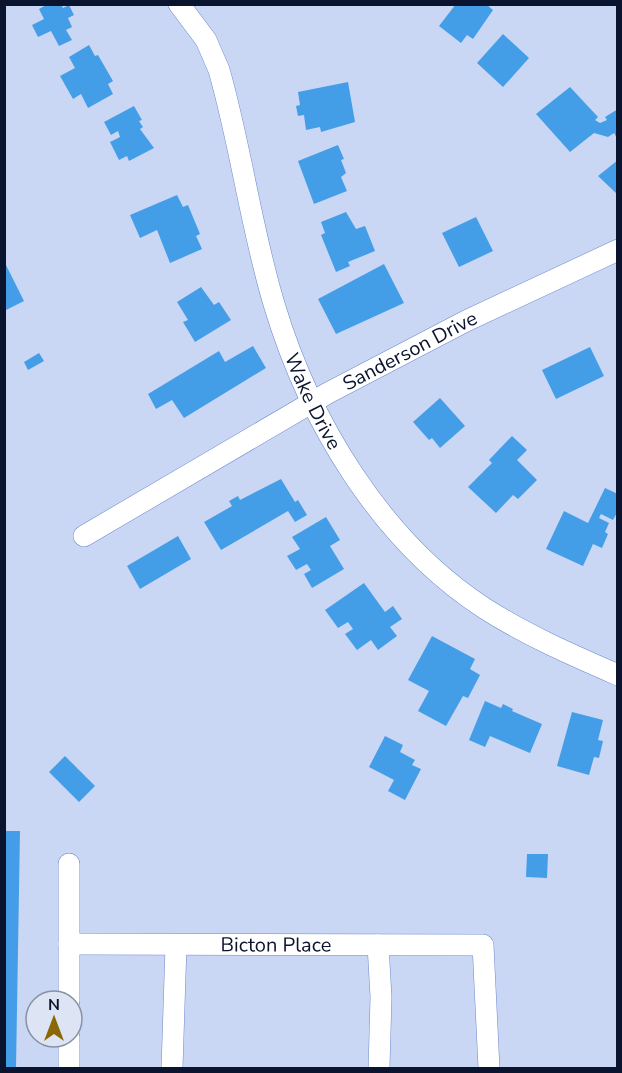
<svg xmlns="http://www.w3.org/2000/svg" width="622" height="1073" font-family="'Nunito Sans',sans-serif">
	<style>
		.building { fill: #449ee7 }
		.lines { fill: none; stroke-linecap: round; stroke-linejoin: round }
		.street-casing { stroke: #6d89cd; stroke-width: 22 }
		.street { stroke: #fff; stroke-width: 21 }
		.labels { text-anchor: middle; stroke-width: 6; stroke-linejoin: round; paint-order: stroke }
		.street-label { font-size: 20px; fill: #0b142e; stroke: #dde4f3 }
	</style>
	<rect width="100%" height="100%" fill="#c9d7f4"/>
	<path class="building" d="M48 4H61L63 8 69 5 74 15 68 18 72 27 66 30 72 40 59 46 51 31 38 37 32 25 44 19 39 9Z
		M456 4H486L493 10 473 39 467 35 461 43 439 26Z
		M503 34 529 58 503 87 477 63Z
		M89 45 95 56 98 55 113 81 108 84 113 94 88 108 81 94 73 99 60 76 75 68 69 57Z
		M348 82 355 122 321 132 320 127 306 130 304 115 298 116 296 106 300 105 298 92Z
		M570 87 598 117 595 120 600 123 607 120 605 117 618 109V140L614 133 608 137 594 133 570 152 536 114Z
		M134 106 142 120 139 121 143 127 140 129 154 148 129 161 127 156 119 160 110 142 120 137 118 131 111 135 104 122Z
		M338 145 344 159 341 160 346 173 341 177 347 191 314 204 298 161Z
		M618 160V195L598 176Z
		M177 195 183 207 188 205 200 234 196 236 202 249 170 263 157 230 140 238 130 215Z
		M346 212 356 229 365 226 375 251 348 262 350 266 336 272 321 235 325 233 321 222Z
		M476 217 493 251 459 267 442 233Z
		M384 264 404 303 336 334 318 299Z
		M6 265 24 301 4 311V266Z
		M201 287 214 305 219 302 231 320 195 342 183 322 188 320 177 302Z
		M253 346 266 368 184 418 172 400 156 409 148 394 219 351 225 362Z
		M590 347 604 376 556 399 542 370Z
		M39 353 44 361 28 370 24 362Z
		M440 398 465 426 440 448 432 438 429 440 413 422Z
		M512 436 527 450 517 460 537 480 518 499 513 495 496 513 468 487 492 463 489 460Z
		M281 479 295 502 298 500 307 515 295 522 288 511 221 550 204 522 232 506 229 501 238 496 240 500Z
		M605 488 618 494V511L613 520 601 514 599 518 609 523 605 532 608 534 602 548 593 544 583 566 546 549 564 511 588 523Z
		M326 517 340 540 330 546 344 569 312 588 304 574 311 570 307 564 296 570 287 556 300 549 292 537Z
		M178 536 191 559 140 589 127 566Z
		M364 583 385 612 393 606 402 619 390 627 397 636 378 650 371 640 357 650 345 634 353 629 348 622 338 628 325 610Z
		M432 636 475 659 470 669 480 675 468 698 463 696 446 726 418 711 429 691 408 680Z
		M485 701 501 708 503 704 513 709 512 711 542 724 530 753 490 736 485 747 469 740Z
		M572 712 603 720 598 740 603 741 599 758 594 757 589 775 557 766Z
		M385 736 403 745 400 752 415 760 412 765 421 769 405 800 388 791 394 780 369 767Z
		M65 756 95 786 79 802 49 772Z
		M4 831H20L16 1068H4Z
		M527 854H548L547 878 526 877Z"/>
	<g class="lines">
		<defs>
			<g id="street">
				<path id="s1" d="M179 4 206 40 219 70C241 147 251 228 274 304 309 421 380 540 484 608 526 635 572 655 618 675"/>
				<path id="s2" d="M84 536 328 393 466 321 618 250"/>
				<path d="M69 864V1001"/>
				<path id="s3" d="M69 944 483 945 489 1068"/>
				<path d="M378 945 381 997 379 1068"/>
				<path d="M69 1037V1068"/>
				<path d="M172 1068 176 946"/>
			</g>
		</defs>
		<use href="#street" class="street-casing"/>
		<use href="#street" class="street"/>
	</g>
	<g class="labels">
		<g class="street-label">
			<text dy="7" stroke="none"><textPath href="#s2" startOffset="375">Sanderson Drive</textPath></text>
			<text dy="7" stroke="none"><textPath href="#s1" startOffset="423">Wake Drive</textPath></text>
			<text dy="7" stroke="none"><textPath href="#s3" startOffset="207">Bicton Place</textPath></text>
		</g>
	</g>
	<rect width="622" height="1073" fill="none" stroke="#0b142e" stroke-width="12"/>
	<g transform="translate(54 1019)"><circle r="28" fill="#dde4f3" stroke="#8991a4" stroke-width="1.5"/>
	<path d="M0-4.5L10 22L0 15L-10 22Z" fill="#896805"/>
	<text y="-9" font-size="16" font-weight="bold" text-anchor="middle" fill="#0b142e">N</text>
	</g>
</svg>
